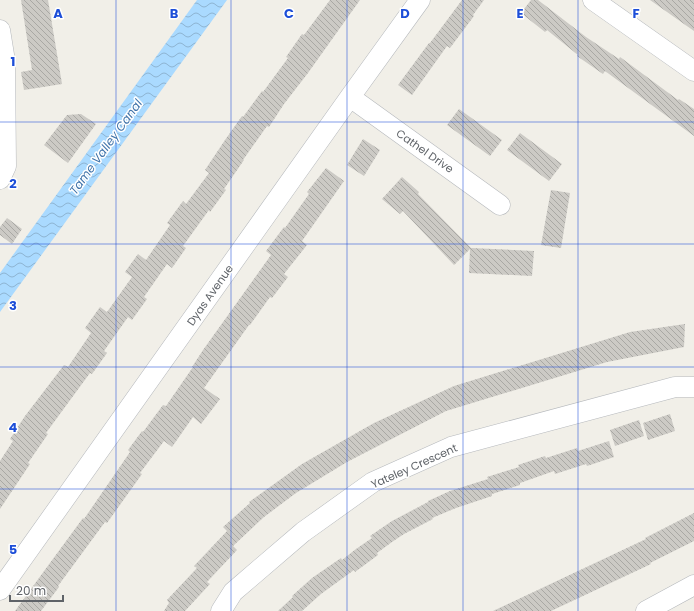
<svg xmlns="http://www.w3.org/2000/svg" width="694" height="611" font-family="Poppins,sans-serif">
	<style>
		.water { fill: url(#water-waves) }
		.building { fill: url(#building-back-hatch) }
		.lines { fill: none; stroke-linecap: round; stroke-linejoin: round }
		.minor-casing { stroke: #b5b8bc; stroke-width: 21 }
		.minor { stroke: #fff; stroke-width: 20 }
		.grid { fill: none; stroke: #1d4ed8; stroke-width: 1; stroke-opacity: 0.55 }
		.labels { text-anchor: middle; stroke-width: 3; stroke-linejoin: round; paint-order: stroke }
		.street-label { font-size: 11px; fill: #5f6368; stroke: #fff }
		.water-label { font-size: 12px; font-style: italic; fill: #4174aa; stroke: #fff }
		.grid-label { font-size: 13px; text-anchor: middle; font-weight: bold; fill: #1d4ed8; stroke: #fff; stroke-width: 3; stroke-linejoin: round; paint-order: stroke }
	</style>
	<defs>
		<pattern id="water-waves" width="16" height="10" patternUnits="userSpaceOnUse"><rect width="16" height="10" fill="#aadaff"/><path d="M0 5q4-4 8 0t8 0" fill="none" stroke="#8eb4d2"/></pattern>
		<pattern id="building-back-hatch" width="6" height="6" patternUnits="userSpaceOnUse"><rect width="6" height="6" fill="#cccac5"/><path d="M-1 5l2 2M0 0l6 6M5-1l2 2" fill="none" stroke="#a9a8a4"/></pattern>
	</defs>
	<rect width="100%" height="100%" fill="#f1efe8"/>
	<path class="water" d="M197 0H227L0 312V273Z"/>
	<path class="building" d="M21 0H48L62 84 24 90 21 72 32 70Z
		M330 0H360L308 73 284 104 269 127 267 126 243 160H244L224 189 226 190 210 212 209 210 183 246 186 248 172 268 167 264 144 297 147 299 132 320 128 317 104 351 107 353 92 374 90 373 46 433 48 434 28 463 30 464 0 509V461L13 441 10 439 25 416 64 365 68 367 91 333 85 328 100 307 107 312 132 277 125 272 138 254 146 260 170 225 167 223 183 201 186 204 209 173 205 170 225 140 242 116 243 117 262 91 263 92 288 58 286 57 302 34 304 35Z
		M462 0H484L473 15 474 16 450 48 447 46 412 95 398 85 429 43H430Z
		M531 0H538L586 37 619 59 620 57 678 100 679 99 694 109V136L605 71 603 74 577 56 578 55 547 30 545 32 521 13Z
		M650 0H694V31Z
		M459 109 502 140 490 156 447 125Z
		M81 114 96 124 68 163 44 145 67 115Z
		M520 133 562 164 549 181 507 150Z
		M363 139 380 150 364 176 347 165Z
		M326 168 344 181 302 241 307 245 284 274 288 277 272 298 270 297 250 325H249L204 388 220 399 201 424 193 417 172 447 164 441 140 473 142 474 107 523 105 522 58 586 59 587 41 611H15L47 567 83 518 84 519 130 452 128 450 142 431 143 432 163 405 166 406 193 367H192L203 350 271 255 266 251 284 227 285 228 309 194 307 192Z
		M402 177 419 192 418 194 471 248 534 251 532 276 469 273 470 249 454 265 403 211 400 214 382 199Z
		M551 190 570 193 561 248 541 245Z
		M7 218 22 229 12 244 0 235V227Z
		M685 324 684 347 607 362 446 411 347 462 296 493 264 517 233 546 237 550 207 582 210 584 185 611H164L169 603 167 600 197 568 194 566 227 531 223 527 250 503 249 502 302 464 374 423 454 386 630 332Z
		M670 414 675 431 648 440 643 423Z
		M639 420 644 436 615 446 610 430Z
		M609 441 614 457 587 466 586 464 555 474 554 471 520 483V485L492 494V496L456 508 432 518 433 519 404 534 392 542 377 553 378 555 355 572 354 570 321 594 302 611H278L293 597 292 596 312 578 341 558 342 560 356 549 372 538 370 536 392 521 428 502V501L450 491 488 479 487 477 519 467 518 465 545 456 546 458 577 448 578 451Z
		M694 513V541L650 563 651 564 551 611H493L646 539 645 538Z"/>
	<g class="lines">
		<defs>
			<path id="minor" d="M593 0 694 71
				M0 30 5 61 6 166 0 179
				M350 97 500 205
				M0 590 350 97 420 0
				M221 611 233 592 303 532 373 482 451 447 675 387H694
				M646 611 694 585"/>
		</defs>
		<use href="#minor" class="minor-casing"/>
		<use href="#minor" class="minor"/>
	</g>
	<path class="grid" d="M116 0V611M231 0V611M347 0V611M463 0V611M578 0V611M0 122H694M0 244H694M0 367H694M0 489H694"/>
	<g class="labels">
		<g class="street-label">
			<text transform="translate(425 151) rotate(35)" y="4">Cathel Drive</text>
			<text transform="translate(210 295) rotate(-55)" y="4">Dyas Avenue</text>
			<text transform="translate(414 466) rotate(-24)" y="4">Yateley Crescent</text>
		</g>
		<g class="water-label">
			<text transform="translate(106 147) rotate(-54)" y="4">Tame Valley Canal</text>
		</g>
	</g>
	<g class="grid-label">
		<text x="58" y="18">A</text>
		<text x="174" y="18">B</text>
		<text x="289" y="18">C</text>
		<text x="405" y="18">D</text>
		<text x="520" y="18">E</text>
		<text x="636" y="18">F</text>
		<text x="13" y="66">1</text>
		<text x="13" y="188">2</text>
		<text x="13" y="310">3</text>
		<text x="13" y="432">4</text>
		<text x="13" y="554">5</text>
	</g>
	<path d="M10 595v6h53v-6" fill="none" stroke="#5f6368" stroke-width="2"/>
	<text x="16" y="595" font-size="12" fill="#5f6368" stroke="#ffffff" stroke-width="3" paint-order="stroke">20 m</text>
</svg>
